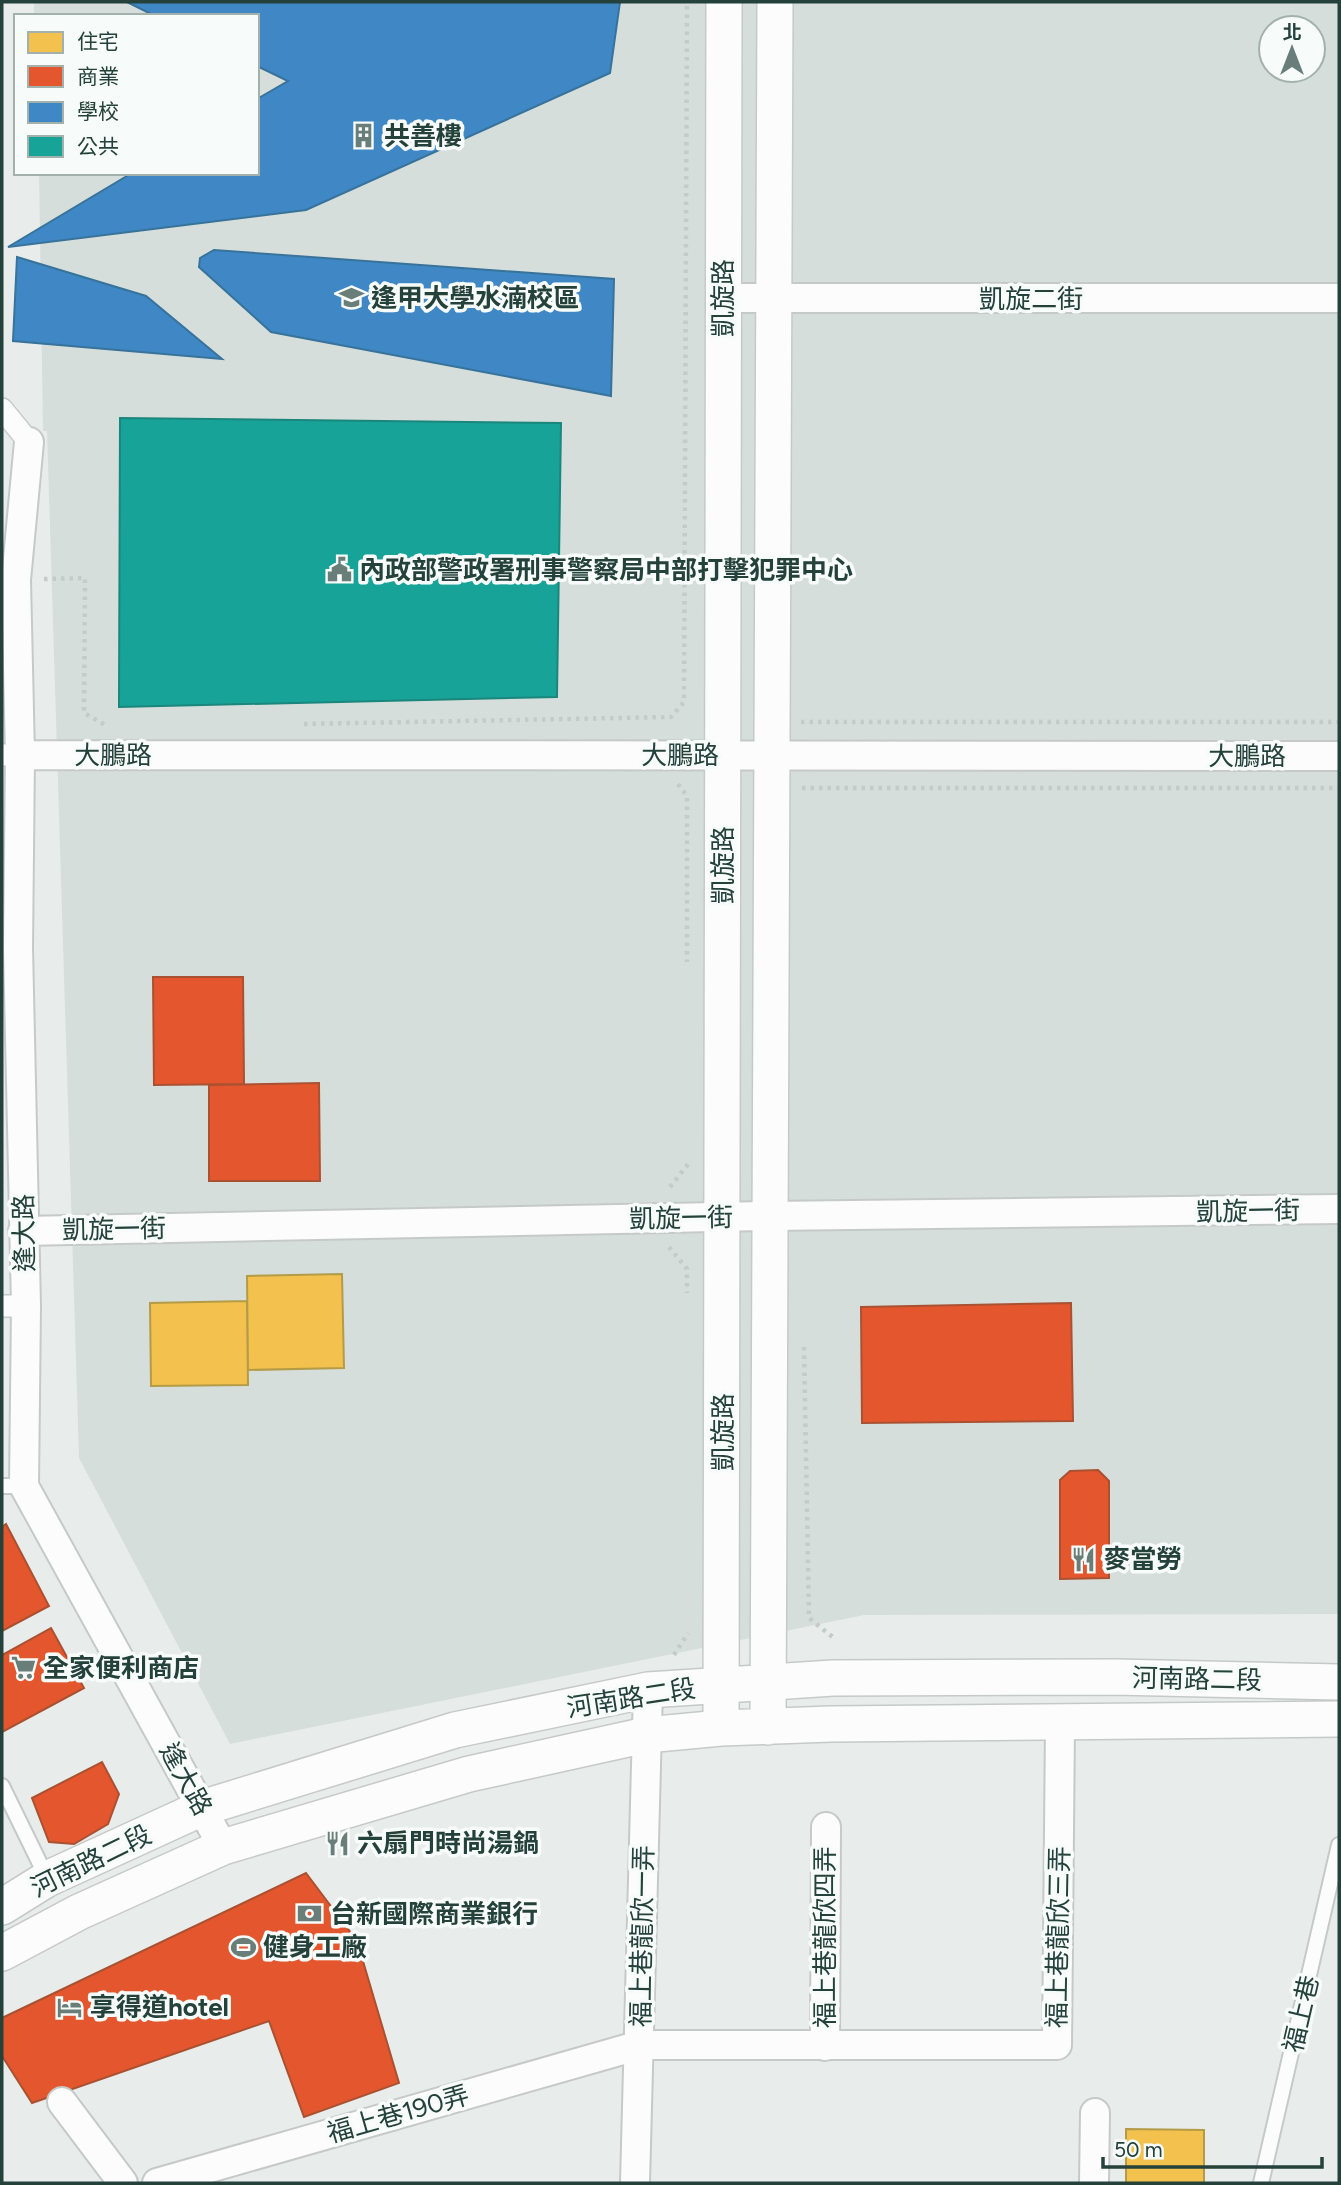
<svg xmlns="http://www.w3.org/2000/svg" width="1341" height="2185" font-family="Figtree,'Noto Sans TC',sans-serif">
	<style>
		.built { fill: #d6dedb; fill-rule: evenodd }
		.homes { fill: #f2c14e; stroke: #b49b48; stroke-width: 2 }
		.shops { fill: #e4572e; stroke: #aa5132; stroke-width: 2 }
		.schools { fill: #3f88c5; stroke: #37739b; stroke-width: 2 }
		.public { fill: #17a398; stroke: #1b867c; stroke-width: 2 }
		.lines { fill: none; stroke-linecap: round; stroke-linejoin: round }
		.service-casing { stroke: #c5cac8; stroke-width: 18 }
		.pedestrian-casing { stroke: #c5cac8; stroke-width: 24 }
		.minor-casing { stroke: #c5cac8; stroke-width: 32 }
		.tertiary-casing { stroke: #c5cac8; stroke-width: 38 }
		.path { stroke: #c3ccca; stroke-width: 4.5; stroke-dasharray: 3.5 5; stroke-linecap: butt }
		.service { stroke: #fcfcfc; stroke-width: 14 }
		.pedestrian { stroke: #fcfcfc; stroke-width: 21 }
		.minor { stroke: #fcfcfc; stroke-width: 28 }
		.tertiary { stroke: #fcfcfc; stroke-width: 35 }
		.labels { text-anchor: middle; stroke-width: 7; stroke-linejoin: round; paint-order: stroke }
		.poi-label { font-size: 26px; font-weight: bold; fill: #24423a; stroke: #f7fbf9; text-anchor: start }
		.street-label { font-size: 26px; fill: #24423a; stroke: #f7fbf9 }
	</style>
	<rect width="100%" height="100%" fill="#e8edeb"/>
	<path class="built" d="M34 2H1339V1614L864 1615 230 1744 79 1458 47 431H43L39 173H257V16H34ZM1271 28H1313V70H1271Z"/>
	<path class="homes" d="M342 1274 344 1368 248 1370 247 1276Z
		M247 1301 248 1385 151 1386 150 1303Z
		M1126 2129 1204 2130V2183H1126Z"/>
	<path class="shops" d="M153 977H243L244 1084 154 1085Z
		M319 1083 320 1181H209V1085Z
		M1071 1303 1073 1421 862 1423 861 1307Z
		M1098 1470 1109 1481V1578L1060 1579V1480L1070 1471Z
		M6 1524 49 1606 2 1631V1527Z
		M51 1628 84 1688 2 1732V1655Z
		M102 1762 119 1794 108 1824 74 1844 49 1842 32 1798Z
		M306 1873 357 1941 399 2083 304 2117 269 2021 32 2103 2 2056V2018Z"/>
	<path class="schools" d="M127 2H620L610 73 306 210 8 247 132 173H257V99L288 81 257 66V16H155Z
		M214 250 614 279 611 396 271 332 199 267 200 258Z
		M17 257 146 296 222 359 13 341Z"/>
	<path class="public" d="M120 418 561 423 557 697 119 707Z"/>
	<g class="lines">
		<defs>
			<path id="service" d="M2 1486H24
				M2 1786 47 1878
				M1261 2183 1339 1845"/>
			<path id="pedestrian" d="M2 409 29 442
				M2 755H20
				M2 1306H26"/>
			<path id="minor" d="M723 298H1339
				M29 442 16 580 20 755 18 948 26 1306 24 1486 223 1847
				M20 755 1339 756
				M23 1231 769 1216 1339 1209
				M825 2046 826 1827
				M62 2102 123 2183
				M157 2183 640 2045H1057L1060 1724
				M635 2183 648 1690
				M1094 2183 1095 2113"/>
			<path id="tertiary" d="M768 1727 775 2
				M721 1728 724 2
				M2 1907 47 1879 202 1808 455 1730 648 1690 833 1678 1115 1677 1339 1682
				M2 1953 79 1912 223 1847 469 1774 646 1735 721 1728 831 1724 1339 1719"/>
		</defs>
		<use href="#service" class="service-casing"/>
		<use href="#pedestrian" class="pedestrian-casing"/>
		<use href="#minor" class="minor-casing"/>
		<use href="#tertiary" class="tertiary-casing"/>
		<path class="path" d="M44 579 85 578 84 713 107 726
			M801 722H1339
			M304 724 671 717 684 702 687 2
			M678 784 687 796V962
			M802 788H1339
			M670 1187 689 1163
			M669 1247 687 1269V1293
			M804 1347 809 1618 835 1639
			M674 1655 688 1633"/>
		<use href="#service" class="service"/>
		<use href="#pedestrian" class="pedestrian"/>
		<use href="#minor" class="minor"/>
		<use href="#tertiary" class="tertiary"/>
	</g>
	<defs>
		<symbol id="building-bare" viewBox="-9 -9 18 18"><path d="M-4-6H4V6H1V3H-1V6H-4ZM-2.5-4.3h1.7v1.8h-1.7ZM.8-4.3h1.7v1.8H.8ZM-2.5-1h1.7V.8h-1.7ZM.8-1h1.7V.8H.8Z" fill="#697e78" stroke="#f7fbf9" stroke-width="2.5" paint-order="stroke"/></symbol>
		<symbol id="university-bare" viewBox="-9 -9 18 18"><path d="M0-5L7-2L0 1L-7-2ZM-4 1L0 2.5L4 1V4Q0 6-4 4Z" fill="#697e78" stroke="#f7fbf9" stroke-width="2.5" paint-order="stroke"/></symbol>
		<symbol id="civic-bare" viewBox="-9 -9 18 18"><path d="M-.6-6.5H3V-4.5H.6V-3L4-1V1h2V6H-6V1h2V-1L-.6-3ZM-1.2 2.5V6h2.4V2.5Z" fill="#697e78" stroke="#f7fbf9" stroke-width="2.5" paint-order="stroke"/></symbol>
		<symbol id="restaurant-bare" viewBox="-9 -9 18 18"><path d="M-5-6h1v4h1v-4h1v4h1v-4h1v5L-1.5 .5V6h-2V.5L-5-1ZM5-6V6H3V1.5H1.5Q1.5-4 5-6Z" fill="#697e78" stroke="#f7fbf9" stroke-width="2.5" paint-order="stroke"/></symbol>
		<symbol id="supermarket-bare" viewBox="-9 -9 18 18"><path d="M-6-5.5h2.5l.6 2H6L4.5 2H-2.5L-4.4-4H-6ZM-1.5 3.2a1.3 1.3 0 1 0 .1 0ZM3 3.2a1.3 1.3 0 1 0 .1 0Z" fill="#697e78" stroke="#f7fbf9" stroke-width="2.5" paint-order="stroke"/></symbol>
		<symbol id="bank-bare" viewBox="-9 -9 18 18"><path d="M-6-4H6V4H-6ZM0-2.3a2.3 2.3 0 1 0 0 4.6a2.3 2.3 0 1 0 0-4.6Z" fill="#697e78" stroke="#f7fbf9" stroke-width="2.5" paint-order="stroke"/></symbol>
		<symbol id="stadium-bare" viewBox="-9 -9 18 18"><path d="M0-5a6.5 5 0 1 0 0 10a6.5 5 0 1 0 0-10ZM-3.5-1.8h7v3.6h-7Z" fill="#697e78" stroke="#f7fbf9" stroke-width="2.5" paint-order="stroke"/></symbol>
		<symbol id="hotel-bare" viewBox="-9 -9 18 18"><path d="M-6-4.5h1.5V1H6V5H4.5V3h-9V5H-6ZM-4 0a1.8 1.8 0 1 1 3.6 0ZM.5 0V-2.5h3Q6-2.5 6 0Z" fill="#697e78" stroke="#f7fbf9" stroke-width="2.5" paint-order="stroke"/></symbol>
	</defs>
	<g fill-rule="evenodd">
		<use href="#building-bare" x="346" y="118" width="35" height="35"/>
		<use href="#university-bare" x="334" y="280" width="35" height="35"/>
		<use href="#civic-bare" x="322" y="552" width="35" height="35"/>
		<use href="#restaurant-bare" x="1066" y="1542" width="35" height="35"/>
		<use href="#supermarket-bare" x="6" y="1650" width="35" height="35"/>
		<use href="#restaurant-bare" x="320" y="1826" width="35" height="35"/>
		<use href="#bank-bare" x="292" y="1896" width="35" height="35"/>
		<use href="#stadium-bare" x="226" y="1930" width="35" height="35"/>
		<use href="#hotel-bare" x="52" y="1990" width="35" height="35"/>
	</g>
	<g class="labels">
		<g class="poi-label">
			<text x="384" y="145">共善樓</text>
			<text x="371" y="307">逢甲大學水湳校區</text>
			<text x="359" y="579">內政部警政署刑事警察局中部打擊犯罪中心</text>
			<text x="1104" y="1568">麥當勞</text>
			<text x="43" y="1677">全家便利商店</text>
			<text x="357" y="1852">六扇門時尚湯鍋</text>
			<text x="330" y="1923">台新國際商業銀行</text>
			<text x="263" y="1956">健身工廠</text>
			<text x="90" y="2016">享得道hotel</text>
		</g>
		<g class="street-label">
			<text transform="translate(723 298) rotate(-90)" y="9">凱旋路</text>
			<text x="1031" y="308">凱旋二街</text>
			<text x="113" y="764">大鵬路</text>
			<text x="680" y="764">大鵬路</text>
			<text x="1247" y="765">大鵬路</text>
			<text transform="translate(723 865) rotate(-90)" y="9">凱旋路</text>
			<text transform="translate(1248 1211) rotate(-1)" y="9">凱旋一街</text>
			<text transform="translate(681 1218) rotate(-1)" y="9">凱旋一街</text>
			<text transform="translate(114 1229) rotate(-1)" y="9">凱旋一街</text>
			<text transform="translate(24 1233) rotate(-91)" y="9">逢大路</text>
			<text transform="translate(723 1432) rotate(-90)" y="9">凱旋路</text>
			<text transform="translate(1197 1679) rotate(1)" y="9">河南路二段</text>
			<text transform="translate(631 1698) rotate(-9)" y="9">河南路二段</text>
			<text transform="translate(186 1779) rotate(61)" y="9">逢大路</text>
			<text transform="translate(91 1861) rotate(-26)" y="9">河南路二段</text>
			<text transform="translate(642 1936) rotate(-89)" y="9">福上巷龍欣一弄</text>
			<text transform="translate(825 1937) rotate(-90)" y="9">福上巷龍欣四弄</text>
			<text transform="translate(1058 1937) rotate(-89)" y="9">福上巷龍欣三弄</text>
			<text transform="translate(1301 2014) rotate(-77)" y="9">福上巷</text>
			<text transform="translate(398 2114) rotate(-16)" y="9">福上巷190弄</text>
		</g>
	</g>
	<rect width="1341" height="2185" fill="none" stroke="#24423a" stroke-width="7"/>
	<rect x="14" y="14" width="245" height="161" fill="#f7fbf9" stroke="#a3b1ad" stroke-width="2"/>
	<rect x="28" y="32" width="35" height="21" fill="#f2c14e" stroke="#a3b1ad" stroke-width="2"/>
	<text x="77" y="49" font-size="21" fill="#24423a">住宅</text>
	<rect x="28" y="66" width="35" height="21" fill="#e4572e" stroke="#a3b1ad" stroke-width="2"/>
	<text x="77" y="84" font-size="21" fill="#24423a">商業</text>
	<rect x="28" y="102" width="35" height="21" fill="#3f88c5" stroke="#a3b1ad" stroke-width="2"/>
	<text x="77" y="119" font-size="21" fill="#24423a">學校</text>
	<rect x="28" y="136" width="35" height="21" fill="#17a398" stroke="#a3b1ad" stroke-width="2"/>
	<text x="77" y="154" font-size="21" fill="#24423a">公共</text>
	<g transform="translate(1292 49)"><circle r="33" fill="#f7fbf9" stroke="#a3b1ad" stroke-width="2"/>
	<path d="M0-5L12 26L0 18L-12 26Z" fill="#697e78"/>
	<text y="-10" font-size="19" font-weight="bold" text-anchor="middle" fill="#24423a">北</text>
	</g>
	<path d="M1103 2157v10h219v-10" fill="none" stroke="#24423a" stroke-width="3.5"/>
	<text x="1114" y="2157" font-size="21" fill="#24423a" stroke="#f7fbf9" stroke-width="5" paint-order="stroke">50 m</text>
</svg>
